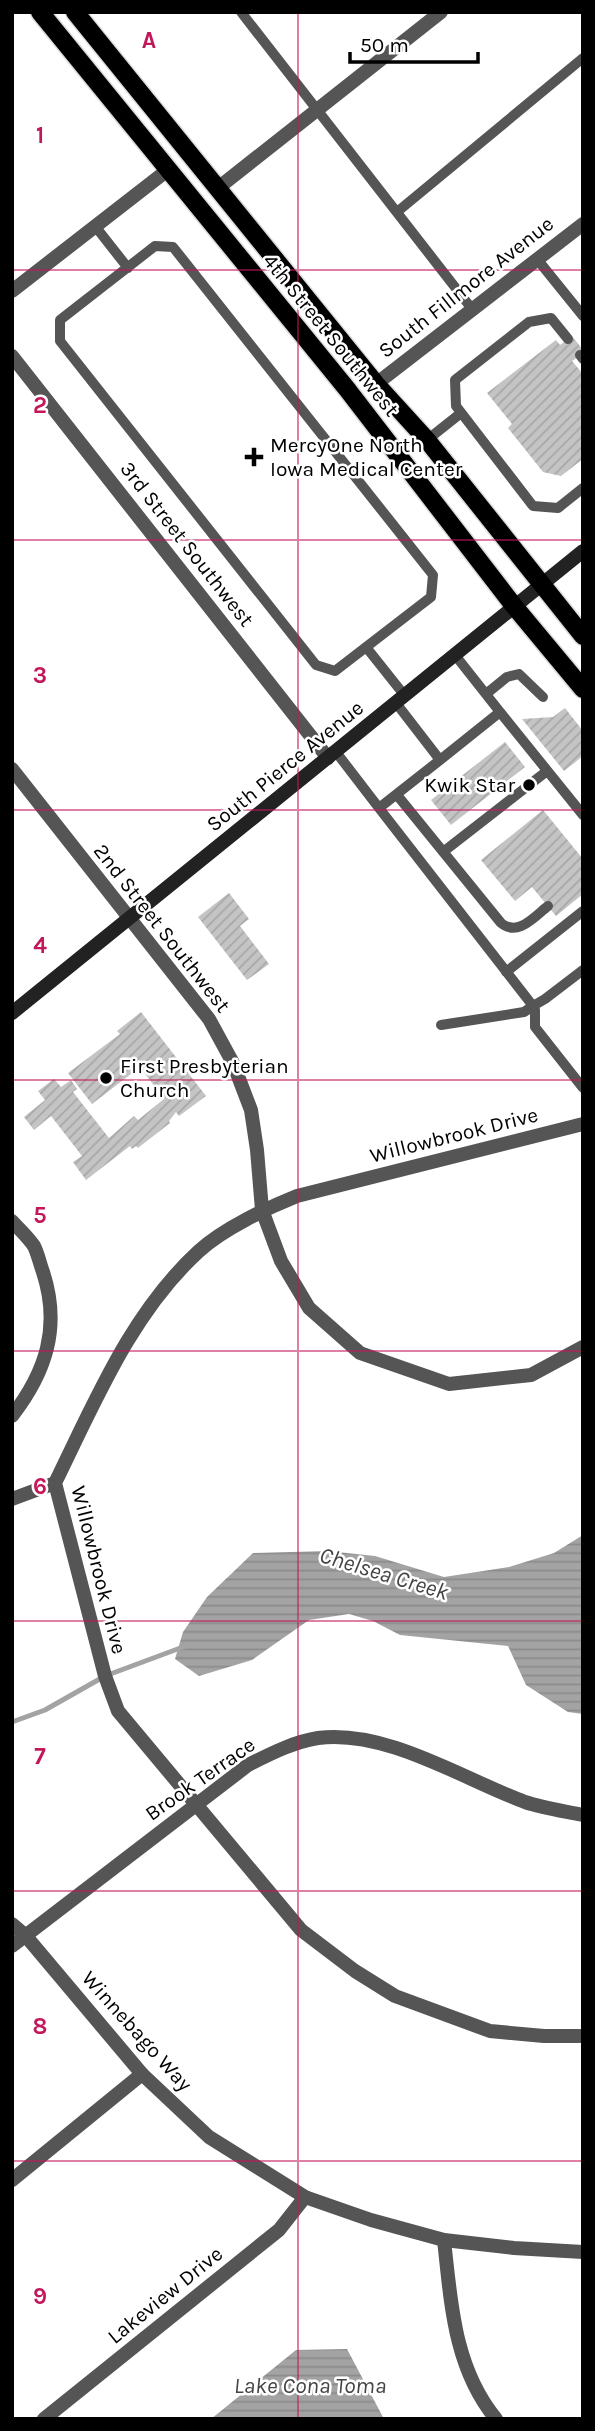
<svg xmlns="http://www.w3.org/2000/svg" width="595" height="2431" font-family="Karla,sans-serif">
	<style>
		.water { fill: url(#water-rules) }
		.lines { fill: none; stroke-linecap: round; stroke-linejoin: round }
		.stream { stroke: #a3a3a3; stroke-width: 5 }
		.building { fill: url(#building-hatch) }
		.primary-casing { stroke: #dbdbdb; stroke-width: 21 }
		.service { stroke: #555; stroke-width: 10 }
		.minor { stroke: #555; stroke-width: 14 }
		.tertiary { stroke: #555; stroke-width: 14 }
		.secondary { stroke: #222; stroke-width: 14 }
		.primary { stroke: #000; stroke-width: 18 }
		.grid { fill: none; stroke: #c2185b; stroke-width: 2; stroke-opacity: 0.55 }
		.poi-dot { fill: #000; stroke: #fff; stroke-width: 2.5 }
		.labels { text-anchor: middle; stroke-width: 5; stroke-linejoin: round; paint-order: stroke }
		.street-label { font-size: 21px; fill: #000; stroke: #fff }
		.poi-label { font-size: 21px; fill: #000; stroke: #fff; text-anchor: start }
		.water-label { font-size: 23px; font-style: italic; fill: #444; stroke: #fff }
		.grid-label { font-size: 23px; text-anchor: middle; font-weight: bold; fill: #c2185b; stroke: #fff; stroke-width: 5; stroke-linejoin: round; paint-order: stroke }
	</style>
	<defs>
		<pattern id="water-rules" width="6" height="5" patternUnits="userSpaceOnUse" patternTransform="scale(1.75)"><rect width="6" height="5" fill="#a3a3a3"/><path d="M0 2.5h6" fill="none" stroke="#8b8b8b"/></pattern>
		<pattern id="building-hatch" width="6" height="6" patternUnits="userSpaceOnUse" patternTransform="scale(1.75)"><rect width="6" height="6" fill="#c4c4c4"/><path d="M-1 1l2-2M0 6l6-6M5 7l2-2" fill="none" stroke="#a7a7a7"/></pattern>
	</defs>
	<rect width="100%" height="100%" fill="#fff"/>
	<path class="water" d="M583 1535V1714L568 1712 526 1685 508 1646 400 1635 373 1621 349 1614 309 1620 252 1660 199 1676 175 1659 183 1632 207 1597 253 1553 328 1551 375 1556 444 1577 509 1567 554 1553Z
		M347 2349 384 2419H211L296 2350Z"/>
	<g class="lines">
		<path class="stream" d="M12 1722 45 1710 105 1676 183 1647"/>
	</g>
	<path class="building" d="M572 336 583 350V353L572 361 583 374V459L561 476 543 472 508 428 512 424 487 393 556 340 560 345Z
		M565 708 583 731V756L564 771 522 719 553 717Z
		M505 742 525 767 451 825 431 800Z
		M543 810 583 859V894L556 916 532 887 515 901 481 860Z
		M229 893 249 919 240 926 269 964 247 980 198 917Z
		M141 1012 206 1096 179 1116 176 1112 169 1121 170 1123 138 1148 136 1146 132 1149 130 1146 86 1180 73 1162 82 1156 51 1116 34 1130 24 1117 45 1100 38 1091 54 1079 61 1087 71 1080 77 1089 73 1092 109 1138 134 1116 138 1120 164 1099 140 1067 92 1104 68 1073 120 1034 117 1031Z"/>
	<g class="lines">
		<defs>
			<path id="primary" d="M40 12 347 389 514 606 583 689
				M75 12 376 384 427 440 583 636"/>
		</defs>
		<use href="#primary" class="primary-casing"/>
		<path class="service" d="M241 12 472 309
			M397 212 583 58
			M95 226 128 268
			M155 246 173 247 433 575 431 597 335 671 316 665 60 341V320Z
			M537 259 583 316
			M568 339 551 318 529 322 455 380 456 406 533 506 558 508 583 488
			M580 355 583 359
			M427 440 461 413
			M366 647 405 696
			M486 694 507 677 519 674 543 697
			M500 712 583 815
			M336 752 379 808 440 760 396 703
			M440 760 500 712 455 655
			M397 795 501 923C518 937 534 917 548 906
			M379 808 533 1006 524 1012 441 1025
			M443 852 547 771
			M583 970 545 999 533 1006 535 1010V1027L583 1088
			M506 972 583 911"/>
		<path class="minor" d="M218 188 441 12
			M12 291 169 169
			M12 356 328 758
			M376 384 583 224
			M12 769 209 1019 233 1063 251 1110 257 1150 262 1210 281 1261 309 1308 360 1353 449 1384 531 1375 583 1347
			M583 1124 297 1196C267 1208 223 1229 199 1251 131 1313 95 1402 55 1483L105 1676 118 1711 301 1930 355 1971 395 1996 490 2031 544 2036H583
			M12 1221C19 1229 28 1237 34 1246 38 1254 40 1264 43 1272 61 1327 46 1372 12 1416
			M12 1499 55 1483
			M12 1946 248 1765C270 1754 293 1742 318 1738 386 1729 463 1779 525 1802 543 1808 564 1811 583 1815
			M12 2180 142 2074
			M444 2240C451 2303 454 2368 496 2419
			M44 2419 279 2230 305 2197"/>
		<path class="tertiary" d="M12 1924 25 1935 142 2074 209 2137 305 2197 371 2220 444 2240 514 2248 583 2252"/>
		<path class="secondary" d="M12 1013 583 551"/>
		<use href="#primary" class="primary"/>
	</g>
	<path class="grid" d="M298 12V2419M12 270H583M12 540H583M12 810H583M12 1080H583M12 1351H583M12 1621H583M12 1891H583M12 2161H583"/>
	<g class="poi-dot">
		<path d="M250.5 446.5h7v7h7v7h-7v7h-7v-7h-7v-7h7z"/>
		<circle cx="529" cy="785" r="7"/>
		<circle cx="106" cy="1078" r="7"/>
	</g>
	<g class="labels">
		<g class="street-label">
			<text transform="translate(466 287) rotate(-38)" y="7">South Fillmore Avenue</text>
			<text transform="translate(331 335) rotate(51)" y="7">4th Street Southwest</text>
			<text transform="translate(187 544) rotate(52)" y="7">3rd Street Southwest</text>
			<text transform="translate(285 766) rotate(-39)" y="7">South Pierce Avenue</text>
			<text transform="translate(162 928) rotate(52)" y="7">2nd Street Southwest</text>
			<text transform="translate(454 1135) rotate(-14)" y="7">Willowbrook Drive</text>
			<text transform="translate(99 1570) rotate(76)" y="7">Willowbrook Drive</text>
			<text transform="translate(200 1779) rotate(-35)" y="7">Brook Terrace</text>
			<text transform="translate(137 2031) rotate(48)" y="7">Winnebago Way</text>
			<text transform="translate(165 2295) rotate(-39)" y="7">Lakeview Drive</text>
		</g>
		<g class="poi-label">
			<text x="270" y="452">MercyOne North<tspan x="270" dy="24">Iowa Medical Center</tspan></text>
			<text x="515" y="792" text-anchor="end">Kwik Star</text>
			<text x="120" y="1073">First Presbyterian<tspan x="120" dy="24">Church</tspan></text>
		</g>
		<g class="water-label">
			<text transform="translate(384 1573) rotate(17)" y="8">Chelsea Creek</text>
			<text x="310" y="2393">Lake Cona Toma</text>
		</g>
	</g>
	<g class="grid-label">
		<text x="149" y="48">A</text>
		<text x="40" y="143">1</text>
		<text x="40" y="413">2</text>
		<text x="40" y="683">3</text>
		<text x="40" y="953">4</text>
		<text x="40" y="1223">5</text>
		<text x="40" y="1494">6</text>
		<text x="40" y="1764">7</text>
		<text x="40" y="2034">8</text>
		<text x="40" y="2304">9</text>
	</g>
	<rect width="595" height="2431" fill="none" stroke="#000000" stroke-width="28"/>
	<path d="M350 52v10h128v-10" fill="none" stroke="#000000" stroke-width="3.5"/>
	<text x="360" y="52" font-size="21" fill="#000000" stroke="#ffffff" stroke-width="5" paint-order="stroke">50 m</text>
</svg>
